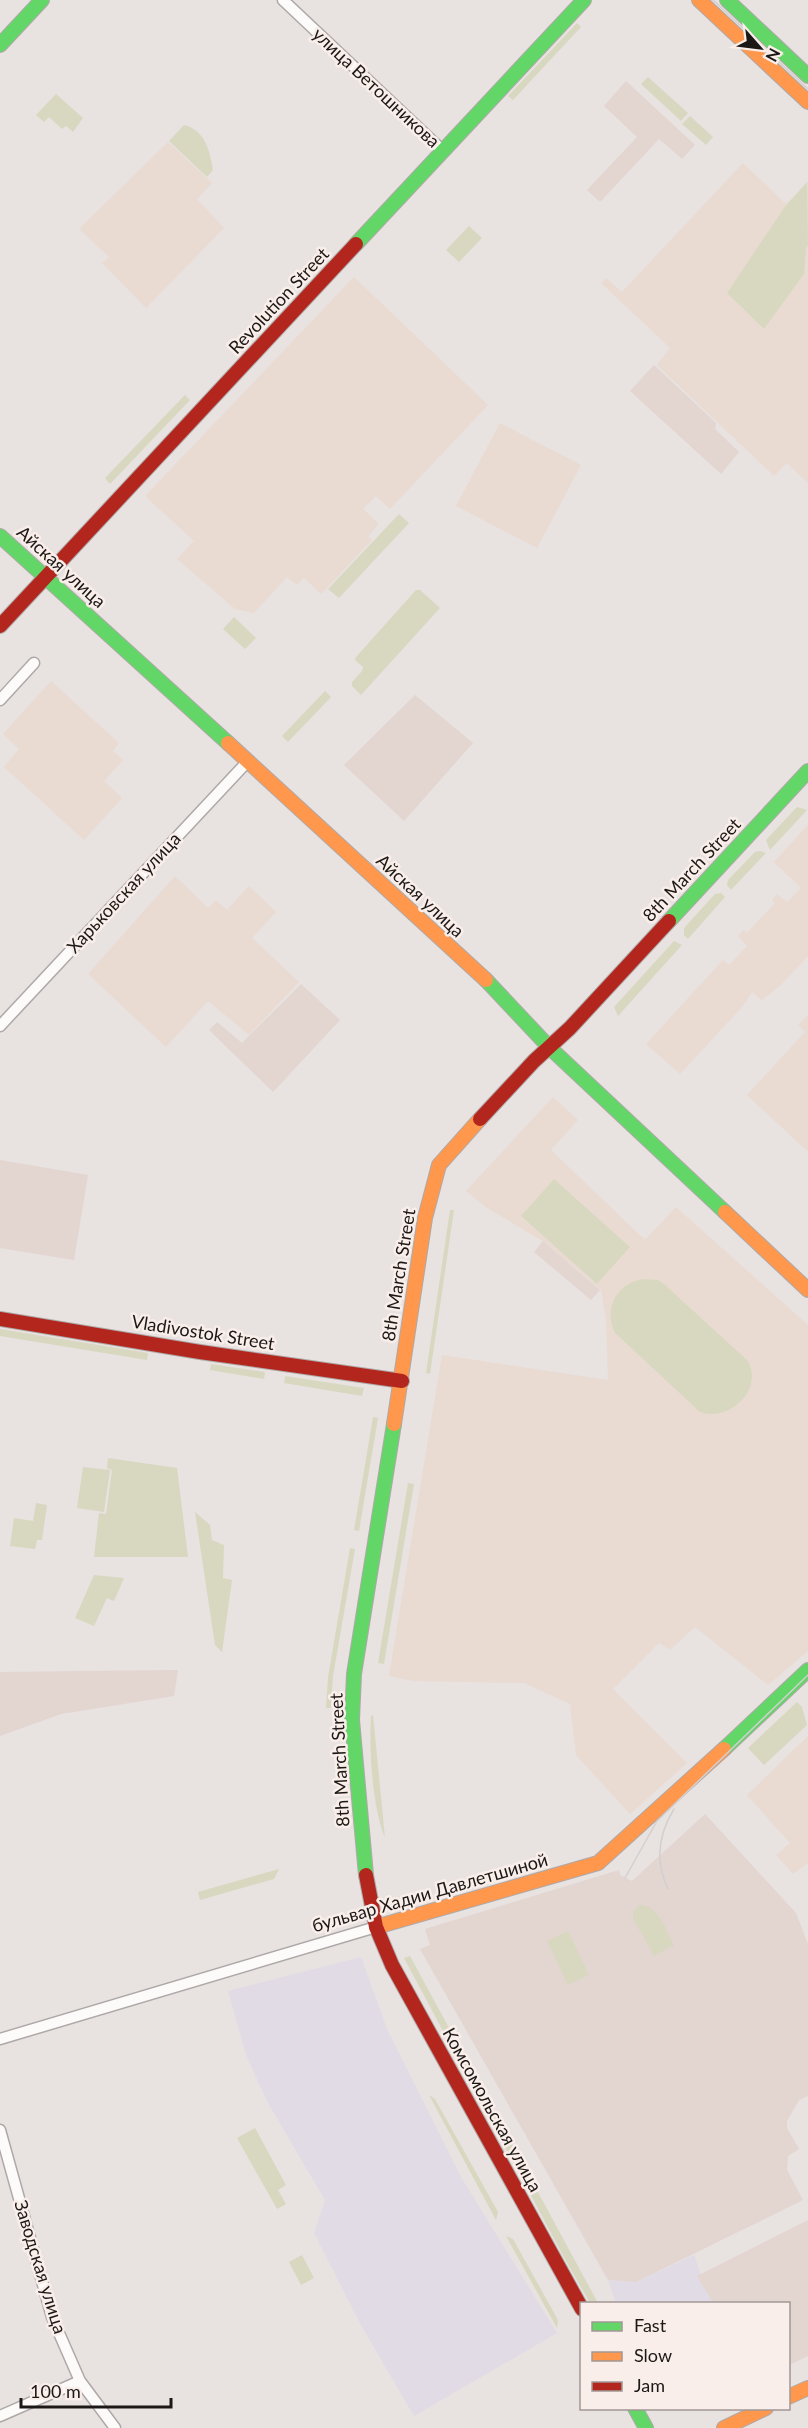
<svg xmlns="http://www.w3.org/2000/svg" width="808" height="2428" font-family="Lato,sans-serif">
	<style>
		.commercial { fill: #e1dbe6 }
		.built { fill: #e3d5d0 }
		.education { fill: #e9dbd2 }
		.green { fill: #d8d8c0 }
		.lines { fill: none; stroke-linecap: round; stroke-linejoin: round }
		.street-casing { stroke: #aea9a8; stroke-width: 13 }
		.fast-casing { stroke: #aea9a8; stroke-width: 16 }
		.slow-casing { stroke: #aea9a8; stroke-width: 16 }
		.jam-casing { stroke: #aea9a8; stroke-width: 16 }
		.street { stroke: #fcfbfa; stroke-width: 10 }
		.fast { stroke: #63d668; stroke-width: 14 }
		.slow { stroke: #ff974d; stroke-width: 14 }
		.jam { stroke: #b3261e; stroke-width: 14 }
		.tram { stroke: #d2d0cf; stroke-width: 1.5 }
		.labels { text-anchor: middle; stroke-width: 5; stroke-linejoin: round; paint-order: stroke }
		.street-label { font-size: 18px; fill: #1c1816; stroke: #f9eee9 }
	</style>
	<rect width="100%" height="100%" fill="#e8e2e0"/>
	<path class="commercial" d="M361 1957 387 2029 461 2177 557 2333 414 2416 361 2325 314 2233 325 2200 268 2103 246 2055 228 1991Z
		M694 2255 701 2275 698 2277 713 2303H616L608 2280 636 2282Z"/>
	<path class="built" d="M626 81 695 145 682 159 659 139 600 202 587 190 637 137 604 106Z
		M654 365 716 423 715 429 739 452 721 474 630 391Z
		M415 695 473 743 404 821 344 765Z
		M301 984 340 1020 273 1092 209 1030 217 1022 242 1043Z
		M0 1160 88 1175 74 1260 0 1248Z
		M543 1241 600 1290 591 1300 534 1252Z
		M178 1670 174 1696 61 1714 0 1736V1672Z
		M705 1814 796 1913 808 1944V2096L799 2100 787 2121V2128L799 2149 788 2156 787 2170 803 2200 636 2282 608 2280 420 1949 430 1945 425 1929 619 1870 620 1875 632 1881Z
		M808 2220V2356L789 2365 788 2304 713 2303 697 2276Z"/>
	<path class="education" d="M168 142 212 183 197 199 224 228 146 308 102 263 109 257 79 229Z
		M743 163 786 204 808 182V483L787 463 774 476 657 365 670 348 601 283 606 278 622 292Z
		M354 277 488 405 390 509 376 496 363 509 379 524 368 536 372 540 321 594 304 578 297 585 287 577 254 613 235 609 177 559 194 541 145 496Z
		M500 423 581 465 537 548 456 506Z
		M51 681 119 743 113 751 123 760 104 781 122 798 84 840 4 767 19 749 3 734Z
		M808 825V956L781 985 762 1000 752 992 742 1007 680 1074 646 1044 723 960 729 965 747 946 738 936 744 930 747 933 775 903 772 900 777 894 787 902 801 888 774 862Z
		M175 876 208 908 216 900 227 910 249 886 276 912 252 938 299 982 249 1035 208 1001 166 1047 88 974Z
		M808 1015V1152L747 1095 805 1032 798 1025Z
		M553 1097 578 1120 551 1150 645 1240 676 1207 808 1325V1651L768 1685 695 1627 670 1650 659 1643 613 1689 687 1763 630 1814 576 1755 570 1704 524 1683 413 1681 389 1676 442 1355 608 1380 606 1318 601 1290 543 1241 487 1208 466 1191Z
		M808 1736V1863L793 1874 776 1855 790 1843 747 1795Z"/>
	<path class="green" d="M577 23 581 27 513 100 508 96Z
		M648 77 688 113 681 121 641 84Z
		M56 94 83 118 73 132 66 126 62 129 49 117 44 122 36 115Z
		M690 116 713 137 706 145 682 124Z
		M184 125C205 130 210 151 213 170L207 177 169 141Z
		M807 182 808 245 806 248 804 274 764 329 727 293 784 208Z
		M469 226 482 238 459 262 446 250Z
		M185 395 190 400 110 484 105 478Z
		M399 514 409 523 339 598 328 589Z
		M416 590H420L440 608 361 695 352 686V682L362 671 363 667 355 660 356 657Z
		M234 617 256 638 245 649 223 629Z
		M325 691 331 697 288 742 282 736Z
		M797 807 807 810 770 850 766 840Z
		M760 851 766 853 731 890 727 885 728 880 755 852Z
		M721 893 725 897 688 939 684 935V928L715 894Z
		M674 941 682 945 618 1016 614 1007Z
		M554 1179 630 1247 597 1284 521 1216Z
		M450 1210H454L430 1374 426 1373Z
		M643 1279 658 1280 664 1284 748 1361C764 1390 729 1422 700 1412L615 1333C603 1309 617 1283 643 1279Z
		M0 1329 148 1353 147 1360 0 1336Z
		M211 1364 265 1372 264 1379 210 1370Z
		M285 1376 364 1388 362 1396 284 1383Z
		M373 1417 378 1418 359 1531 354 1530Z
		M108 1458 177 1468 188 1557H94L99 1513 106 1514 112 1470 107 1468Z
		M83 1467 110 1470 104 1512 77 1508Z
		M408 1483 414 1484 384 1664 378 1663Z
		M36 1503 47 1505 42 1540H37L35 1549 10 1546 14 1518 33 1521Z
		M195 1512 210 1525 212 1540 224 1545 223 1578 232 1580 222 1652 215 1645Z
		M350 1548 355 1549 333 1676 331 1708H326L328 1677Z
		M94 1575 124 1578 114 1601 107 1598 94 1626 75 1618Z
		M797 1702 802 1707 807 1725 764 1765 748 1748Z
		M373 1715 385 1838C372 1805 369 1751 371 1716Z
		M279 1869 274 1879 200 1900 198 1892Z
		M640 1905C658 1904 666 1931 674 1945L654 1956 633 1918V1911Z
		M568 1931 589 1975 568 1985 547 1941Z
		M410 1956 598 2303H590L566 2261 404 1958Z
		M429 2095 435 2099 498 2212 496 2220Z
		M255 2128 286 2185 278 2190 286 2204 277 2209 237 2138Z
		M506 2236 513 2239 558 2320 557 2328Z
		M302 2255 314 2278 301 2285 289 2262Z"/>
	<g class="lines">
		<defs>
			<path id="street" d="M283 0 443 151
				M0 700 34 663
				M0 1026 248 761
				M0 2039 376 1927
				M0 2130 52 2317 80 2381 115 2428
				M0 2416 80 2381"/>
			<path id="fast" d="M727 0 808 76
				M0 45 42 0
				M356 244 584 0
				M0 536 228 743
				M669 921 808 771
				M486 980 549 1047 725 1212
				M724 1749 808 1670
				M366 1875 352 1720 354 1674 394 1424
				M635 2408 646 2428"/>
			<path id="slow" d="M699 0 808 102
				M228 743 486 980
				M725 1212 808 1290
				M394 1424 425 1218 439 1165 480 1119
				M376 1927 598 1863 724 1749
				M788 2397 808 2388
				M724 2428 766 2408"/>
			<path id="jam" d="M0 626 356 244
				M480 1119 534 1061 570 1028 669 921
				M0 1319 200 1352 402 1381
				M366 1875 376 1927 392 1965 582 2309"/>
		</defs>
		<use href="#street" class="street-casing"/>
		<use href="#fast" class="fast-casing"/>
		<use href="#slow" class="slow-casing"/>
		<use href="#jam" class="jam-casing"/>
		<use href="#street" class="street"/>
		<use href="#fast" class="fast"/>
		<use href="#slow" class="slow"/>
		<use href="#jam" class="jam"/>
		<path class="tram" d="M713 0 808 89
			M625 1878 657 1821 808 1675
			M668 1889C655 1862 658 1835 674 1809"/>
	</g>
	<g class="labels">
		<g class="street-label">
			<text transform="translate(376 88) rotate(43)" y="6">улица Ветошникова</text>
			<text transform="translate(279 301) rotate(-47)" y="6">Revolution Street</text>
			<text transform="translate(61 567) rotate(42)" y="6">Айская улица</text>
			<text transform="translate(692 870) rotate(-47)" y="6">8th March Street</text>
			<text transform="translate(124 893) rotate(-47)" y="6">Харьковская улица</text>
			<text transform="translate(420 896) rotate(43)" y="6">Айская улица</text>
			<text transform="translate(399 1275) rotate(-81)" y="6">8th March Street</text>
			<text transform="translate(203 1333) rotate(9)" y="6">Vladivostok Street</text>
			<text transform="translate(340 1760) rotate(-93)" y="6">8th March Street</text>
			<text transform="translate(430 1893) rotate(-16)" y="6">бульвар Хадии Давлетшиной</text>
			<text transform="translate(492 2110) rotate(61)" y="6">Комсомольская улица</text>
			<text transform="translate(40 2267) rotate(73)" y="6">Заводская улица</text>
		</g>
	</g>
	<rect x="580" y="2302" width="210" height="108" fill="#f9eee9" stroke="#a19895" stroke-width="1.5"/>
	<rect x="592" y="2322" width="30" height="9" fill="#63d668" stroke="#a19895" stroke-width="1.5"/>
	<text x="634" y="2332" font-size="18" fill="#1c1816">Fast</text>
	<rect x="592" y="2352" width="30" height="9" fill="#ff974d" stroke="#a19895" stroke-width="1.5"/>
	<text x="634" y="2362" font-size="18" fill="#1c1816">Slow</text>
	<rect x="592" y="2382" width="30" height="9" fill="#b3261e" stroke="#a19895" stroke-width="1.5"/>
	<text x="634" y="2392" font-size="18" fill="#1c1816">Jam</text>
	<g transform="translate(760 48) rotate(118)" stroke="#f9eee9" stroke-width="4.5" paint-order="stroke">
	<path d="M0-4.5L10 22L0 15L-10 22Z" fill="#1c1816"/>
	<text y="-9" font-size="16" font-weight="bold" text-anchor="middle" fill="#1c1816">N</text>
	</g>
	<path d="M21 2398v9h150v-9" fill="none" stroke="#1c1816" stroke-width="3"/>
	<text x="30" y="2398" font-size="18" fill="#1c1816" stroke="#f9eee9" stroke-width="4.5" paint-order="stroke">100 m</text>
</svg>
